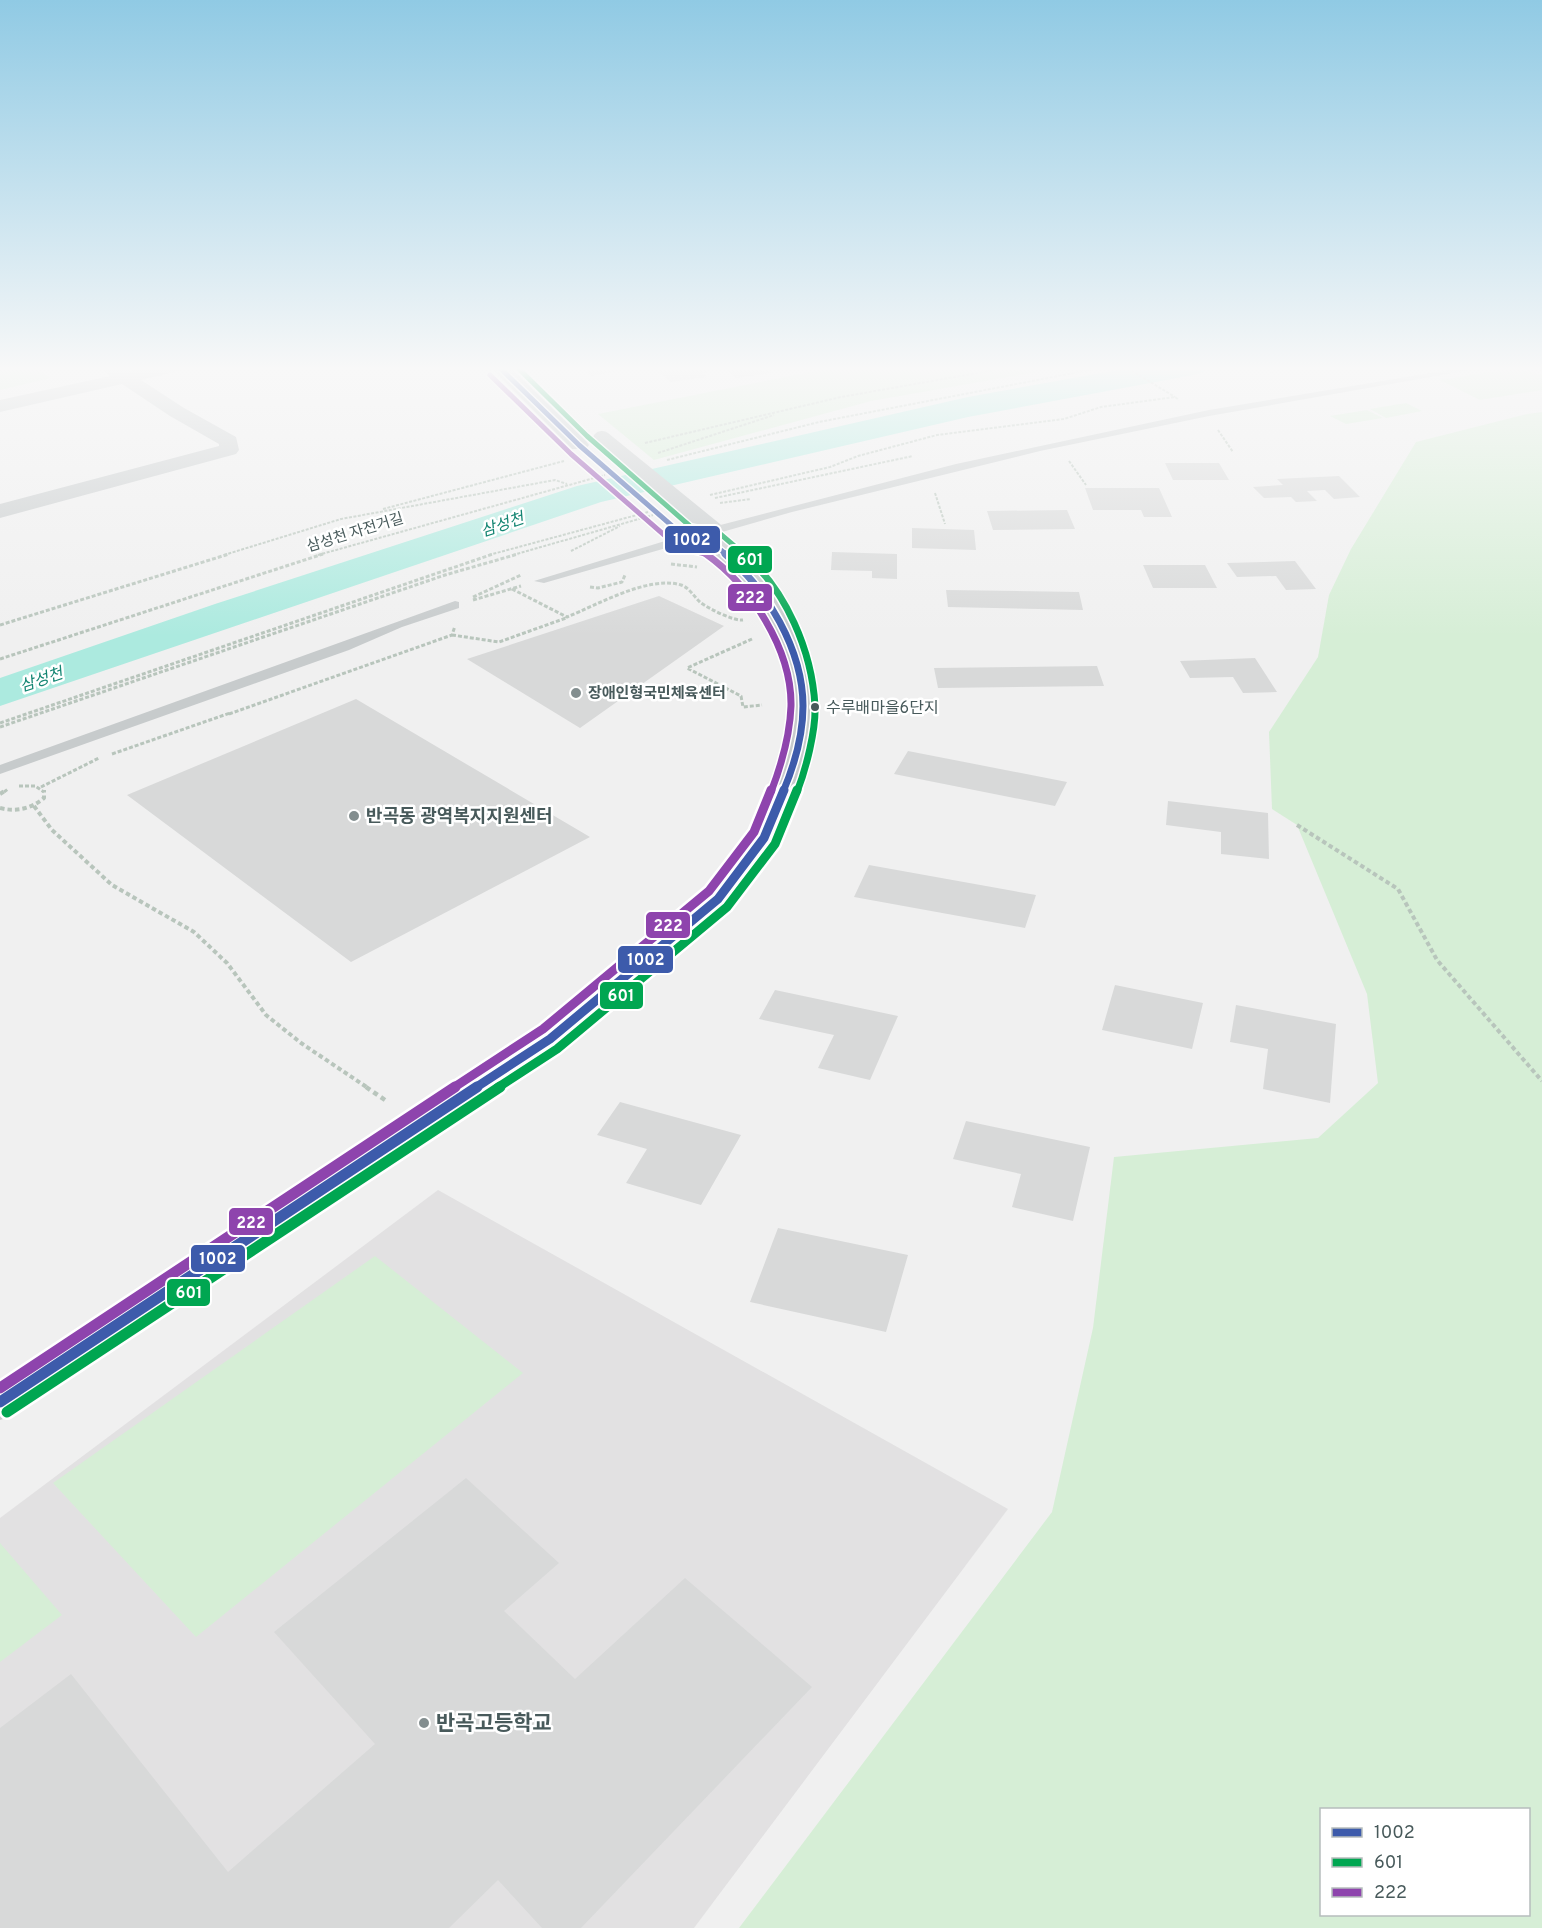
<svg xmlns="http://www.w3.org/2000/svg" width="1542" height="1928" font-family="Overpass,'Noto Sans KR',sans-serif">
	<style>
		.education { fill: #e2e1e2 }
		.green { fill: #d6eed6; fill-rule: evenodd }
		.lines { fill: none; stroke-linecap: round; stroke-linejoin: round }
		.river { fill: #aceadf; fill-rule: evenodd }
		.building { fill: #d8d9d9 }
		.path-far3 { stroke: #b8c5bc; stroke-width: 2; stroke-dasharray: 3 1.5; stroke-linecap: butt }
		.path-far2 { stroke: #b8c5bc; stroke-width: 3; stroke-dasharray: 4 2; stroke-linecap: butt }
		.path-far1 { stroke: #b8c5bc; stroke-width: 4; stroke-dasharray: 4.5 3; stroke-linecap: butt }
		.path { stroke: #b8c5bc; stroke-width: 4.5; stroke-dasharray: 5 4; stroke-linecap: butt }
		.lane { fill: #c7cbcc; fill-rule: evenodd }
		.street { fill: #c7cbcc; fill-rule: evenodd }
		.secondary { fill: #c7cbcc; fill-rule: evenodd }
		.secondary-bridge { stroke: #c7cbcc; stroke-width: 20 }
		.bus-1-far3-casing { stroke: #fff; stroke-width: 8 }
		.bus-1-far2-casing { stroke: #fff; stroke-width: 10 }
		.bus-1-far1-casing { stroke: #fff; stroke-width: 14 }
		.bus-1-casing { stroke: #fff; stroke-width: 16 }
		.bus-2-far3-casing { stroke: #fff; stroke-width: 8 }
		.bus-2-far2-casing { stroke: #fff; stroke-width: 10 }
		.bus-2-far1-casing { stroke: #fff; stroke-width: 14 }
		.bus-2-casing { stroke: #fff; stroke-width: 16 }
		.bus-3-far3-casing { stroke: #fff; stroke-width: 8 }
		.bus-3-far2-casing { stroke: #fff; stroke-width: 10 }
		.bus-3-far1-casing { stroke: #fff; stroke-width: 14 }
		.bus-3-casing { stroke: #fff; stroke-width: 16 }
		.bus-1-far3 { stroke: #3d5bab; stroke-width: 5 }
		.bus-1-far2 { stroke: #3d5bab; stroke-width: 7 }
		.bus-1-far1 { stroke: #3d5bab; stroke-width: 9 }
		.bus-1 { stroke: #3d5bab; stroke-width: 11 }
		.bus-2-far3 { stroke: #00a651; stroke-width: 5 }
		.bus-2-far2 { stroke: #00a651; stroke-width: 7 }
		.bus-2-far1 { stroke: #00a651; stroke-width: 9 }
		.bus-2 { stroke: #00a651; stroke-width: 11 }
		.bus-3-far3 { stroke: #8e44ad; stroke-width: 5 }
		.bus-3-far2 { stroke: #8e44ad; stroke-width: 7 }
		.bus-3-far1 { stroke: #8e44ad; stroke-width: 9 }
		.bus-3 { stroke: #8e44ad; stroke-width: 11 }
		.poi-dot { fill: #838e8f; stroke: #fff; stroke-width: 2 }
		.bus-dot { fill: #485a5b; stroke: #fff; stroke-width: 2 }
		.labels { text-anchor: middle; stroke-width: 5; stroke-linejoin: round; paint-order: stroke }
		.far-street-label { font-size: 15px; fill: #485a5b; stroke: #fff }
		.far-poi-label { font-size: 15px; font-weight: bold; fill: #485a5b; stroke: #fff; text-anchor: start }
		.far-water-label { font-size: 16px; font-style: italic; fill: #138572; stroke: #fff }
		.bus-label { font-size: 16px; fill: #485a5b; stroke: #fff; text-anchor: start }
		.poi-label { font-size: 18px; font-weight: bold; fill: #485a5b; stroke: #fff; text-anchor: start }
		.near-poi-label { font-size: 21px; font-weight: bold; fill: #485a5b; stroke: #fff; text-anchor: start }
		.line-badge { stroke: #fff; stroke-width: 2 }
		.badge-label { font-size: 16px; text-anchor: middle; font-weight: bold; fill: #fff }
	</style>
	<rect width="100%" height="100%" fill="#f0f0f0"/>
	<path class="education" d="M438 1190 1008 1509 694 1928H0V1518Z"/>
	<path class="green" d="M0 366H33L51 378 0 390Z
		M841 366H1070L871 401 654 460 598 414Z
		M1522 367 1542 376V390L1480 400 1440 380Z
		M1406 403 1422 411 1386 418 1370 409Z
		M1367 410 1383 418 1346 424 1330 416Z
		M1542 412V1928H739L1052 1512 1093 1328 1114 1157 1318 1138 1378 1083 1367 994 1297 825 1272 809 1269 732 1318 657 1329 595 1351 549 1416 442 1527 414ZM1322 1810H1528V1914H1322Z
		M375 1256 523 1373 196 1637 53 1483Z
		M0 1543 62 1615 0 1662Z"/>
	<g class="lines">
		<path class="river" d="M1140 366H1208L1204 372 1193 375 968 417 601 502 0 706V678L215 604 577 486 968 397Z"/>
	</g>
	<path class="building" d="M586 366H627L630 369 591 376 584 370 589 369Z
		M680 366H763L771 373 736 378 726 369 702 373 708 377 671 382 656 370Z
		M1165 463H1219L1229 480H1173Z
		M1339 476 1360 497 1334 499 1325 490 1307 491 1317 501 1296 502 1291 497 1264 498 1253 487 1283 485 1277 479Z
		M1085 488H1159L1172 517H1144L1141 510H1093Z
		M1067 510 1075 529 993 530 987 511Z
		M912 528 974 530 976 550 912 548Z
		M832 552 897 554V579L872 578V571L831 570Z
		M1295 561 1316 589 1286 590 1276 576 1237 577 1227 563Z
		M1143 565H1205L1217 588H1153Z
		M946 590 1079 592 1083 610 948 607Z
		M659 596 724 626 580 728 467 659Z
		M1255 658 1277 692 1243 693 1233 677 1190 678 1180 661Z
		M1097 666 1104 686 938 688 934 668Z
		M356 699 456 758 590 837 351 962 127 795Z
		M908 751 1067 782 1055 806 894 774Z
		M1168 801 1268 813 1269 859 1221 854V832L1166 825Z
		M869 865 1036 895 1025 928 854 897Z
		M1115 985 1203 1003 1192 1049 1102 1030Z
		M775 990 898 1016 870 1080 818 1068 834 1035 759 1019Z
		M1236 1005 1336 1024 1330 1103 1263 1089 1268 1049 1230 1042Z
		M620 1102 741 1135 701 1205 626 1183 647 1149 597 1135Z
		M966 1121 1090 1147 1073 1221 1012 1207 1021 1174 953 1159Z
		M778 1228 908 1255 886 1332 750 1302Z
		M466 1478 559 1563 504 1611 575 1679 685 1578 812 1687 581 1928H542L498 1880 449 1928H0V1728L71 1674 228 1872 375 1744 274 1632Z"/>
	<g class="lines">
		<path class="path-far3" d="M1124 366 1175 397
			M1218 430 1233 452
			M645 443 841 397 1017 366
			M658 453 774 415
			M667 460 819 422 1110 366
			M1069 461 1086 485
			M935 493 945 524
			M710 495 830 467 858 456 937 435 1064 419 1101 407 1175 397 1179 400
			M715 498 913 456
			M720 503 751 499
			M383 509 564 461
			M571 551 620 526
			M224 555 341 519 555 480 567 484
			M318 555 605 475
			M489 555 648 512
			M513 555 653 515"/>
		<path class="path-far2" d="M671 564 697 567
			M590 587 598 588 622 582 625 575
			M512 589 567 617C597 605 649 575 681 585 690 588 694 597 701 603 710 609 733 621 743 620
			M473 597 521 575
			M473 600 521 586
			M0 625 229 554
			M452 635 499 642 566 618
			M752 639 687 668 741 696 743 707 762 705
			M0 659 323 554
			M229 714 452 635 455 626
			M0 723 493 554
			M0 727 445 575 518 554
			M112 754 230 713
			M19 786H35L44 792
			M41 787 99 758
			M4 792 8 789"/>
		<path class="path-far1" d="M0 794 6 790
			M34 806 52 830 112 885 194 932 227 963 266 1015 301 1043 368 1088
			M0 808C16 812 31 809 44 798V790
			M1297 825 1398 889 1437 960 1542 1081"/>
		<path class="path" d="M366 1087 385 1100"/>
		<path class="lane" d="M1472 366H1493L1209 416 1040 451 792 512 544 583 534 581 701 530 956 464 1209 410Z
			M455 601 459 602V608L402 627 349 650 0 774V765Z"/>
		<path class="street" d="M99 366H121L129 371 151 366H186L183 370 141 380 184 408 236 437 239 450 236 454 0 518V504L219 446V444L170 416 122 384 0 412V400L110 376Z"/>
		<path class="secondary" d="M489 366H509L586 441 589 445 586 449H572Z
			M686 531 720 538 752 565 779 600 806 650 816 706 807 769 779 838 729 906 562 1047 15 1415 0 1420V1379L538 1031 707 892 750 837 779 769 790 706 780 650 758 606 736 575 705 548 678 543 675 538 678 533Z"/>
		<path class="secondary-bridge" d="M602 441 714 532"/>
		<defs>
			<path id="bus-1-far3" d="M498 366 579 445 686 538 712 543 727 555"/>
			<path id="bus-1-far2" d="M725 554C767 589 803 650 803 706 803 734 794 766 783 792"/>
			<path id="bus-1-far1" d="M475 1088 550 1039 718 899 764 838 784 790"/>
			<path id="bus-1" d="M0 1402 477 1087"/>
			<path id="bus-2-far3" d="M516 366 587 436 691 527 718 532 745 555"/>
			<path id="bus-2-far2" d="M744 554C786 590 812 651 815 706 816 730 806 769 797 792"/>
			<path id="bus-2-far1" d="M497 1088 557 1049 727 907 775 844 797 790"/>
			<path id="bus-2" d="M7 1412 500 1087"/>
			<path id="bus-3-far3" d="M490 375 571 454 678 547 709 555"/>
			<path id="bus-3-far2" d="M706 554C751 586 792 650 791 706 790 735 781 766 771 792"/>
			<path id="bus-3-far1" d="M453 1088 543 1029 709 891 754 832 771 790"/>
			<path id="bus-3" d="M0 1388 455 1087"/>
		</defs>
		<use href="#bus-1-far3" class="bus-1-far3-casing"/>
		<use href="#bus-1-far2" class="bus-1-far2-casing"/>
		<use href="#bus-1-far1" class="bus-1-far1-casing"/>
		<use href="#bus-1" class="bus-1-casing"/>
		<use href="#bus-2-far3" class="bus-2-far3-casing"/>
		<use href="#bus-2-far2" class="bus-2-far2-casing"/>
		<use href="#bus-2-far1" class="bus-2-far1-casing"/>
		<use href="#bus-2" class="bus-2-casing"/>
		<use href="#bus-3-far3" class="bus-3-far3-casing"/>
		<use href="#bus-3-far2" class="bus-3-far2-casing"/>
		<use href="#bus-3-far1" class="bus-3-far1-casing"/>
		<use href="#bus-3" class="bus-3-casing"/>
		<use href="#bus-1-far3" class="bus-1-far3"/>
		<use href="#bus-1-far2" class="bus-1-far2"/>
		<use href="#bus-1-far1" class="bus-1-far1"/>
		<use href="#bus-1" class="bus-1"/>
		<use href="#bus-2-far3" class="bus-2-far3"/>
		<use href="#bus-2-far2" class="bus-2-far2"/>
		<use href="#bus-2-far1" class="bus-2-far1"/>
		<use href="#bus-2" class="bus-2"/>
		<use href="#bus-3-far3" class="bus-3-far3"/>
		<use href="#bus-3-far2" class="bus-3-far2"/>
		<use href="#bus-3-far1" class="bus-3-far1"/>
		<use href="#bus-3" class="bus-3"/>
	</g>
	<linearGradient id="sky" x2="0" y2="1"><stop stop-color="#90cae4"/><stop offset="0.58" stop-color="#f8f8f8"/><stop offset="1" stop-color="#f8f8f8" stop-opacity="0"/></linearGradient>
	<rect width="1542" height="636" fill="url(#sky)"/>
	<g class="poi-dot">
		<circle cx="576" cy="693" r="6"/>
		<circle cx="354" cy="816" r="6"/>
		<circle cx="424" cy="1723" r="6"/>
	</g>
	<circle class="bus-dot" cx="815" cy="707" r="5"/>
	<g class="labels">
		<g class="far-street-label">
			<text transform="translate(355 532) rotate(-17)" y="5">삼성천 자전거길</text>
		</g>
		<g class="far-poi-label">
			<text x="588" y="698">장애인형국민체육센터</text>
		</g>
		<g class="far-water-label">
			<text transform="translate(502 524) rotate(-19)" y="6">삼성천</text>
			<text transform="translate(41 679) rotate(-19)" y="6">삼성천</text>
		</g>
		<g class="bus-label">
			<text x="826" y="713">수루배마을6단지</text>
		</g>
		<g class="poi-label">
			<text x="366" y="822">반곡동 광역복지지원센터</text>
		</g>
		<g class="near-poi-label">
			<text x="436" y="1730">반곡고등학교</text>
		</g>
	</g>
	<g class="line-badge">
		<rect x="664" y="525" width="57" height="29" rx="6" fill="#3d5bab"/>
		<rect x="727" y="545" width="46" height="29" rx="6" fill="#00a651"/>
		<rect x="727" y="583" width="46" height="29" rx="6" fill="#8e44ad"/>
		<rect x="645" y="911" width="46" height="28" rx="6" fill="#8e44ad"/>
		<rect x="617" y="945" width="57" height="29" rx="6" fill="#3d5bab"/>
		<rect x="599" y="981" width="45" height="29" rx="6" fill="#00a651"/>
		<rect x="228" y="1207" width="46" height="29" rx="6" fill="#8e44ad"/>
		<rect x="190" y="1244" width="56" height="29" rx="6" fill="#3d5bab"/>
		<rect x="166" y="1278" width="45" height="29" rx="6" fill="#00a651"/>
	</g>
	<g class="badge-label">
		<text x="692" y="545">1002</text>
		<text x="750" y="565">601</text>
		<text x="750" y="603">222</text>
		<text x="668" y="931">222</text>
		<text x="646" y="965">1002</text>
		<text x="621" y="1001">601</text>
		<text x="251" y="1228">222</text>
		<text x="218" y="1264">1002</text>
		<text x="189" y="1298">601</text>
	</g>
	<rect x="1320" y="1808" width="210" height="108" fill="#ffffff" stroke="#b6bdbd" stroke-width="1.5"/>
	<rect x="1332" y="1828" width="30" height="9" fill="#3d5bab" stroke="#b6bdbd" stroke-width="1.5"/>
	<text x="1374" y="1838" font-size="18" fill="#485a5b">1002</text>
	<rect x="1332" y="1858" width="30" height="9" fill="#00a651" stroke="#b6bdbd" stroke-width="1.5"/>
	<text x="1374" y="1868" font-size="18" fill="#485a5b">601</text>
	<rect x="1332" y="1888" width="30" height="9" fill="#8e44ad" stroke="#b6bdbd" stroke-width="1.5"/>
	<text x="1374" y="1898" font-size="18" fill="#485a5b">222</text>
</svg>
